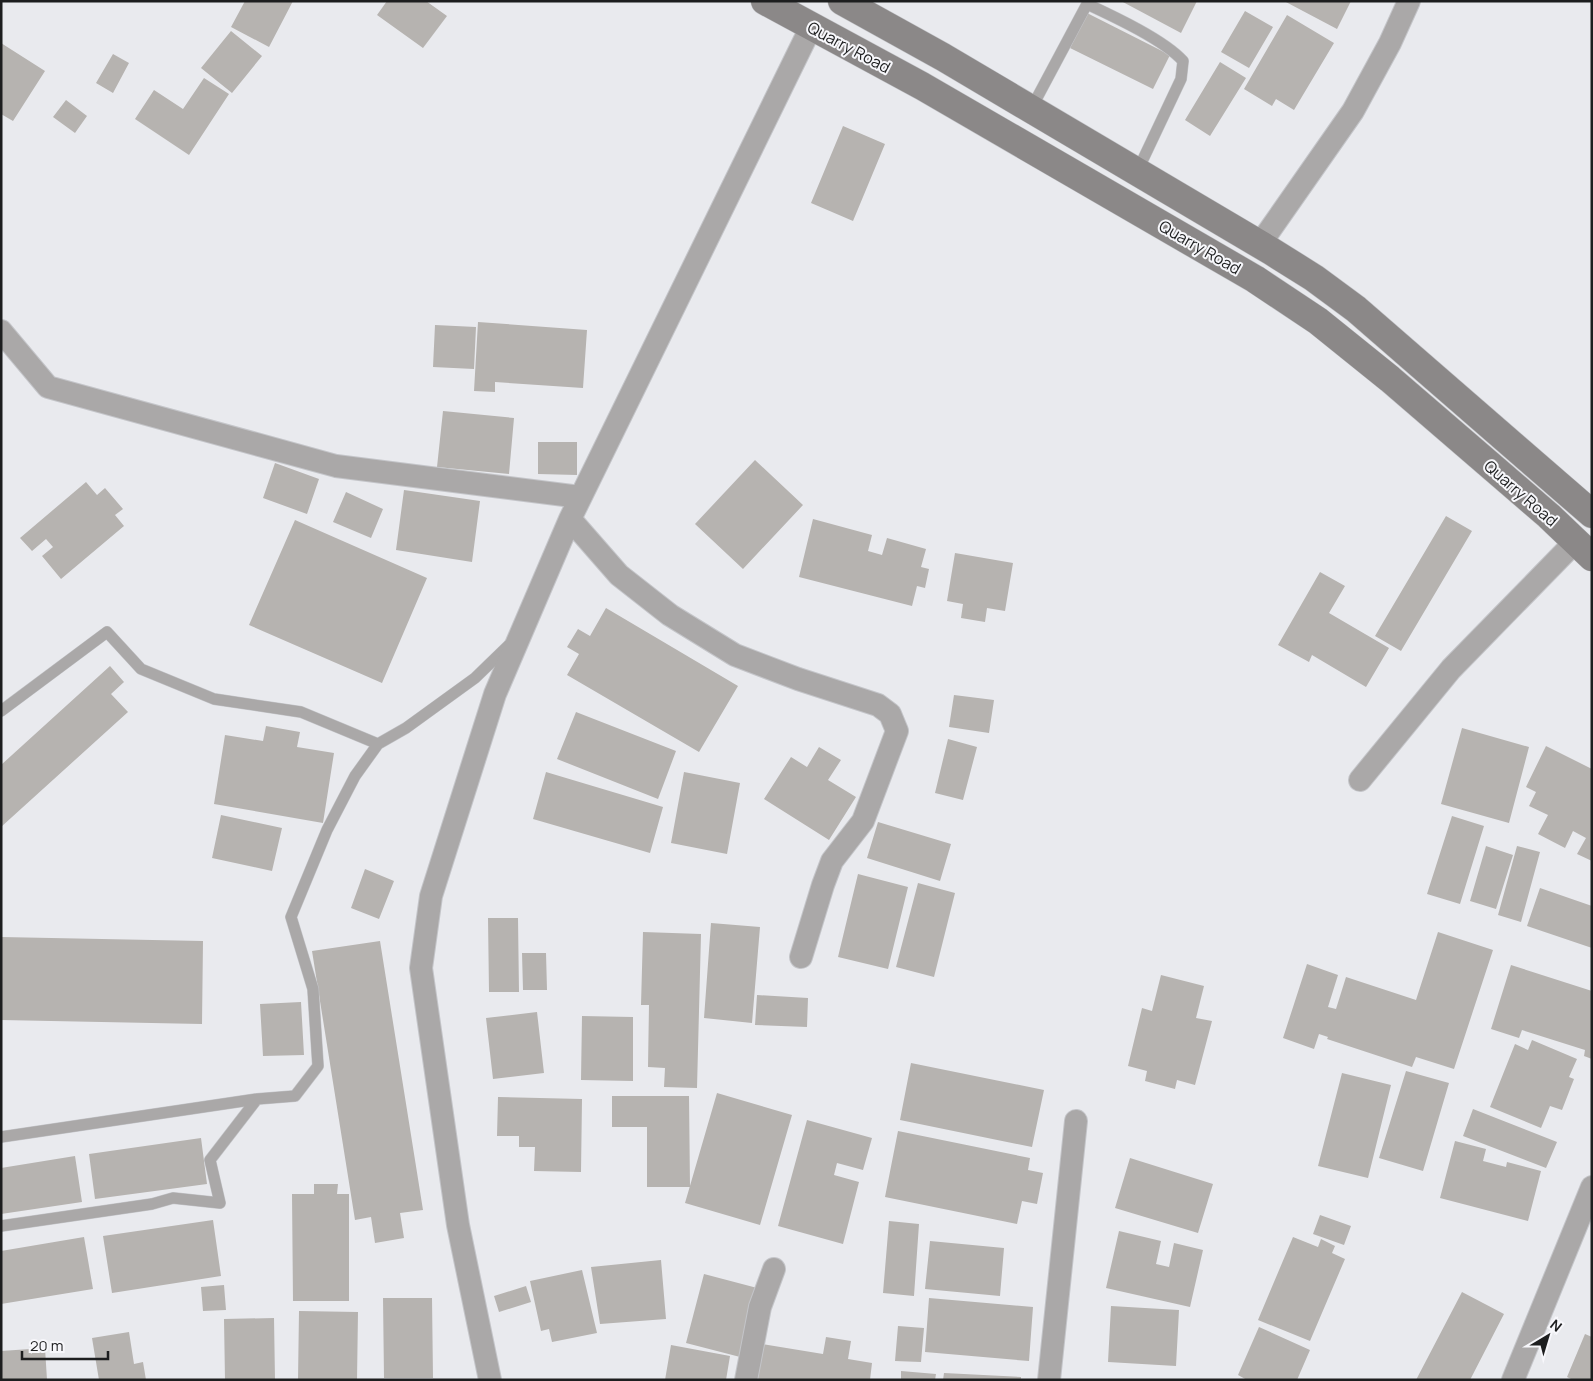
<svg xmlns="http://www.w3.org/2000/svg" width="1593" height="1381" font-family="Manrope,sans-serif">
	<style>
		.building { fill: #b6b3b0 }
		.lines { fill: none; stroke-linecap: round; stroke-linejoin: round }
		.service-casing { stroke: #c4c5c9; stroke-width: 12 }
		.minor-casing { stroke: #c4c5c9; stroke-width: 24 }
		.secondary-casing { stroke: #c4c5c9; stroke-width: 29 }
		.service { stroke: #aaa8a8; stroke-width: 11 }
		.minor { stroke: #aaa8a8; stroke-width: 22 }
		.secondary { stroke: #8b8888; stroke-width: 28 }
		.labels { text-anchor: middle; stroke-width: 4; stroke-linejoin: round; paint-order: stroke }
		.street-label { font-size: 16px; fill: #1d1e1f; stroke: #f7f7fb }
	</style>
	<rect width="100%" height="100%" fill="#e9eaee"/>
	<path class="building" d="M245 1H293L269 47 231 27Z
		M387 1H426L447 16 423 48 377 15Z
		M1121 1H1197L1181 33Z
		M1284 1H1351L1337 29Z
		M1245 11 1273 27 1249 68 1221 52Z
		M1087 13 1170 55 1153 89 1070 48Z
		M1287 15 1334 43 1294 110 1276 99 1272 106 1244 89Z
		M231 31 262 56 232 93 201 68Z
		M1 43 45 71 13 121 1 114Z
		M113 54 129 63 113 93 96 83Z
		M1220 62 1246 78 1210 136 1185 120Z
		M204 78 229 94 189 155 135 119 154 90 183 109Z
		M66 100 87 116 75 133 53 117Z
		M843 126 885 144 853 221 811 203Z
		M478 322 587 330 583 388 495 382V392L474 391Z
		M435 325 476 327 474 369 433 367Z
		M443 411 514 418 509 474 437 467Z
		M538 442H577V475L538 474Z
		M755 460 803 505 743 569 695 524Z
		M275 463 319 479 307 514 263 498Z
		M86 482 97 495 105 488 123 509 115 515 124 526 61 579 42 556 53 547 46 539 32 551 20 538Z
		M404 490 480 501 472 562 396 550Z
		M346 492 383 509 371 538 333 522Z
		M1446 516 1472 531 1401 651 1375 636Z
		M813 519 872 535 868 551 882 555 887 538 926 549 921 567 929 569 925 588 917 586 912 606 799 577Z
		M295 520 427 578 382 683 249 625Z
		M955 553 1013 563 1005 611 987 608 985 622 961 618 963 604 947 601Z
		M1320 572 1345 586 1329 613 1389 648 1366 687 1312 655 1309 662 1278 645Z
		M606 608 738 686 699 752 567 675 579 654 567 647 578 629 590 636Z
		M110 666 124 682 111 694 128 712 1 827V765Z
		M954 695 994 700 989 733 949 727Z
		M576 712 676 751 658 799 557 759Z
		M266 726 300 732 297 747 334 753 323 823 214 804 225 735 263 741Z
		M1462 728 1529 747 1509 823 1441 804Z
		M948 739 977 747 963 800 935 793Z
		M1546 746 1592 769V861L1577 854 1586 838 1573 831 1565 848 1538 834 1548 815 1529 806 1536 792 1526 787Z
		M819 747 841 760 828 780 856 797 829 840 764 799 791 757 807 767Z
		M546 772 663 807 650 853 533 819Z
		M684 772 740 783 727 854 671 843Z
		M221 815 282 828 272 871 212 858Z
		M1452 816 1484 826 1460 904 1427 894Z
		M878 822 951 844 940 881 867 858Z
		M1486 846 1513 855 1496 909 1470 901Z
		M1517 846 1540 852 1521 922 1498 915Z
		M365 869 394 881 379 919 351 908Z
		M858 874 908 887 888 969 838 957Z
		M918 883 955 893 934 977 896 967Z
		M1540 888 1592 906V948L1527 926Z
		M488 918H518L519 992H489Z
		M711 923 760 927 752 1023 704 1018Z
		M643 932 701 934 697 1088 664 1087 665 1068 648 1067 649 1005H641Z
		M1438 932 1493 950 1454 1069 1416 1057 1412 1067 1327 1039 1328 1037 1319 1034 1314 1049 1283 1038 1307 964 1338 975 1328 1007 1336 1009 1346 977 1416 1000Z
		M1 937 203 941 202 1024 1 1020Z
		M380 941 423 1210 400 1213 404 1238 375 1243 371 1217 355 1220 312 951Z
		M522 953H546L547 990H523Z
		M1511 965 1592 991V1059L1584 1056 1585 1050 1522 1030 1519 1038 1491 1029Z
		M1161 975 1204 986 1196 1018 1212 1021 1195 1085 1177 1080 1175 1089 1145 1081 1147 1071 1128 1066 1142 1008 1152 1011Z
		M757 995 808 998 807 1027 755 1025Z
		M301 1002 304 1055 263 1056 260 1004Z
		M537 1012 544 1073 493 1079 486 1018Z
		M582 1016 633 1017V1081L581 1080Z
		M1532 1040 1577 1059 1569 1077 1574 1079 1562 1110 1550 1106 1541 1128 1490 1107 1515 1044 1528 1050Z
		M911 1063 1044 1090 1032 1147 900 1120Z
		M1406 1071 1449 1083 1423 1171 1379 1158Z
		M1342 1073 1391 1085 1368 1178 1318 1166Z
		M717 1093 792 1115 760 1225 685 1203Z
		M612 1096H689L690 1187H647V1127H612Z
		M498 1097 582 1099 581 1172 534 1171 535 1147H519V1136H497Z
		M1473 1109 1557 1142 1546 1168 1463 1136Z
		M807 1120 872 1138 863 1170 837 1163 834 1175 859 1182 843 1244 778 1226Z
		M898 1131 1030 1158 1028 1170 1043 1173 1037 1204 1022 1201 1017 1224 885 1197Z
		M201 1138 207 1184 95 1199 89 1154Z
		M1455 1141 1486 1149 1483 1161 1506 1167 1507 1162 1541 1171 1528 1221 1440 1198Z
		M75 1156 82 1202 1 1214V1168Z
		M1130 1158 1213 1184 1198 1233 1115 1208Z
		M314 1184H338L337 1194H349V1301H293L292 1194H314Z
		M1320 1215 1351 1226 1344 1245 1313 1234Z
		M213 1220 221 1276 112 1293 103 1236Z
		M889 1221 919 1224 914 1296 883 1293Z
		M1119 1231 1161 1241 1156 1264 1169 1267 1174 1243 1203 1250 1190 1307 1106 1288Z
		M84 1237 93 1289 1 1304V1251Z
		M1293 1237 1318 1247 1321 1239 1335 1246 1332 1253 1345 1259 1310 1341 1258 1320Z
		M930 1241 1004 1248 1000 1296 925 1289Z
		M661 1260 666 1319 600 1324 591 1267Z
		M582 1270 597 1333 552 1342 549 1329 541 1331 530 1281Z
		M704 1274 761 1289 744 1358 686 1343Z
		M224 1285 226 1310 203 1311 201 1287Z
		M526 1286 531 1302 499 1312 494 1296Z
		M1462 1292 1504 1314 1470 1380H1416Z
		M383 1298H432L433 1378H384Z
		M929 1298 1033 1307 1029 1361 925 1352Z
		M1111 1306 1179 1310 1176 1366 1108 1362Z
		M299 1311 358 1312 357 1380H298Z
		M274 1318 275 1380H225L224 1319Z
		M898 1326 924 1328 921 1362 895 1361Z
		M1259 1327 1310 1350 1297 1380H1247L1238 1375Z
		M129 1332 134 1364 143 1362 146 1380H99L92 1338Z
		M1585 1334 1592 1337V1380H1573L1567 1377Z
		M826 1337 851 1341 848 1359 872 1363 870 1380H756L762 1344 823 1354Z
		M671 1345 730 1356 726 1380H665Z
		M45 1348 47 1380H1V1351Z
		M901 1371 936 1374 935 1380H901Z
		M944 1373 1021 1377V1380H943Z"/>
	<g class="lines">
		<defs>
			<path id="service" d="M1031 109 1087 4C1115 17 1164 40 1183 61L1181 79 1137 172
				M1 711 107 632 141 669 214 699 301 712 378 744
				M1 1137 257 1099 295 1096 318 1066 313 989 291 917 327 830 355 776 378 744 406 728 475 678 509 645
				M1 1226 152 1204 173 1198 220 1203 210 1160 257 1099"/>
			<path id="minor" d="M1260 244 1353 111 1390 43 1409 1
				M1 331 48 387 336 466 580 497
				M570 519 619 575 670 615 735 655 798 679 878 705 890 714 897 731 863 821 832 861 823 885 801 957
				M1360 780 1451 669 1575 542
				M490 1380 458 1225 421 968 431 896 495 694 570 519 811 27
				M746 1380 760 1307 774 1269
				M1049 1380 1076 1121
				M1513 1380 1592 1187"/>
			<path id="secondary" d="M765 1 922 86 1255 279 1318 321 1390 379 1549 516 1592 557
				M842 1 943 57 1271 251 1314 278 1356 309 1592 514"/>
		</defs>
		<use href="#service" class="service-casing"/>
		<use href="#minor" class="minor-casing"/>
		<use href="#secondary" class="secondary-casing"/>
		<use href="#service" class="service"/>
		<use href="#minor" class="minor"/>
		<use href="#secondary" class="secondary"/>
	</g>
	<g class="labels">
		<g class="street-label">
			<text transform="translate(849 47) rotate(28)" y="6">Quarry Road</text>
			<text transform="translate(1200 247) rotate(30)" y="6">Quarry Road</text>
			<text transform="translate(1521 493) rotate(41)" y="6">Quarry Road</text>
		</g>
	</g>
	<rect width="1593" height="1381" fill="none" stroke="#1d1e1f" stroke-width="5"/>
	<g transform="translate(1548 1336) rotate(38)" stroke="#f7f7fb" stroke-width="4" paint-order="stroke">
	<path d="M0-4L9 19L0 12L-9 19Z" fill="#1d1e1f"/>
	<text y="-8" font-size="14" font-weight="bold" text-anchor="middle" fill="#1d1e1f">N</text>
	</g>
	<path d="M22 1351v8h86v-8" fill="none" stroke="#1d1e1f" stroke-width="2.5"/>
	<text x="30" y="1351" font-size="15" fill="#1d1e1f" stroke="#f7f7fb" stroke-width="4" paint-order="stroke">20 m</text>
</svg>
